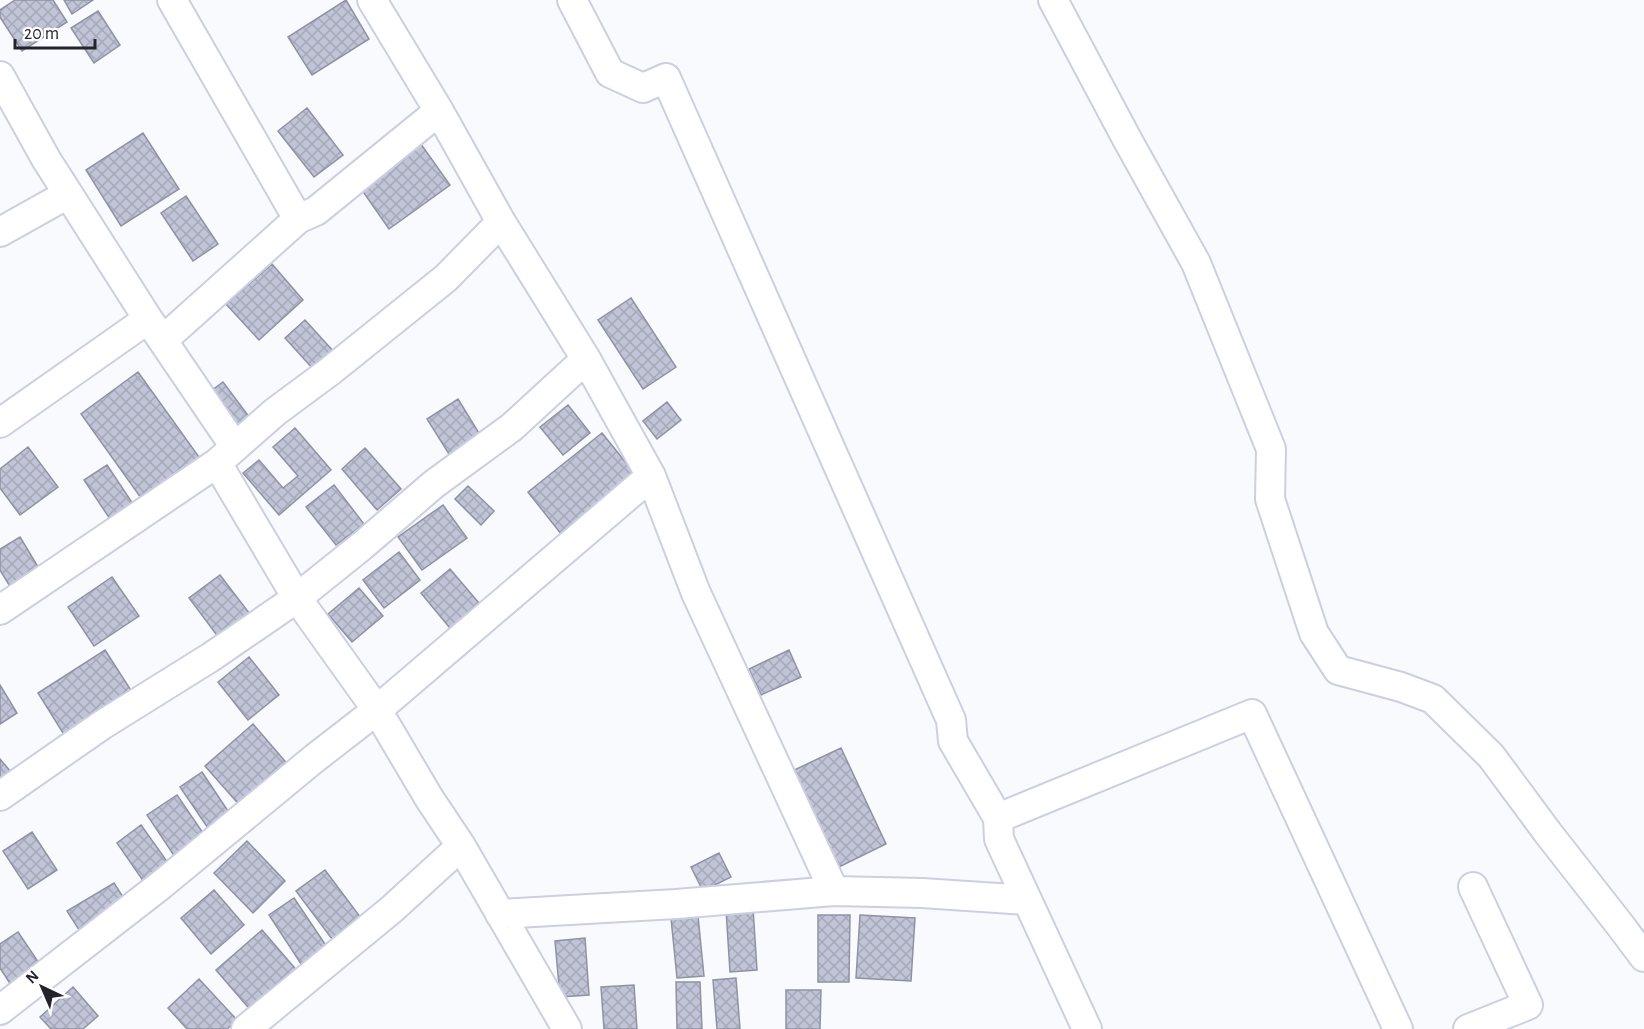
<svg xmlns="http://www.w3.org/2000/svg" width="1644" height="1029" font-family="'Alegreya Sans',sans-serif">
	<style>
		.building { fill: url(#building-cross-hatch); stroke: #8e92a2; stroke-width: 1.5 }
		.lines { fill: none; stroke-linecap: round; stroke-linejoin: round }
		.minor-casing { stroke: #cccfe1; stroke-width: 32 }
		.minor { stroke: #fff; stroke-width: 28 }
	</style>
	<defs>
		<pattern id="building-cross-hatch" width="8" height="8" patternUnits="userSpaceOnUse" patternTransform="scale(1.5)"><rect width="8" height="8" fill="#c0c4d6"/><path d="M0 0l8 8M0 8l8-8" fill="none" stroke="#a5a8b8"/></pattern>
	</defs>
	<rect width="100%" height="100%" fill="#f9fafe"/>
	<path class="building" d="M15 0H53L67 22 22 51 0 17V10Z
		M64 0H93L72 14Z
		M346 0 369 39 312 75 288 37Z
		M98 11 120 45 94 63 71 28Z
		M307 108 343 155 314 177 278 131Z
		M143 133 179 189 121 226 86 170Z
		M418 140 450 185 389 229 357 183Z
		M186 196 218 244 193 261 161 213Z
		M272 264 303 300 259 340 226 304Z
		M631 298 676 367 643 389 598 320Z
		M305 320 334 352 314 370 285 338Z
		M138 372 204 464 146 505 81 414Z
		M223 382 253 422 226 442 196 402Z
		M458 399 485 443 454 462 427 419Z
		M667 402 681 420 657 439 643 421Z
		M568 405 590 433 563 455 540 427Z
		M295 428 331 470 279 515 243 473 259 460 283 488 298 476 273 447Z
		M602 433 643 484 569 544 528 492Z
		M28 447 58 487 20 515 0 488V469Z
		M365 448 401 489 377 510 342 469Z
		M107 465 135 507 112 522 84 480Z
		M334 485 364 524 336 545 306 507Z
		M468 486 494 511 481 525 455 499Z
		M443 505 467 538 422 570 398 537Z
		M20 537 43 575 14 593 0 570V549Z
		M399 552 420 580 384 608 363 580Z
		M450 569 484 609 454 633 421 593Z
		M220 575 253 618 222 642 189 598Z
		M112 577 139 616 94 646 68 607Z
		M359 588 383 616 352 642 328 614Z
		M105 650 141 706 73 749 38 693Z
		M789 650 801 677 761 695 749 669Z
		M249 657 279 695 248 720 218 682Z
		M0 685 17 713 0 724Z
		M253 724 290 767 242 808 205 766Z
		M841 748 886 844 837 868 792 771Z
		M0 759 16 778 0 791Z
		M202 772 232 817 210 831 180 787Z
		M177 795 205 836 175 857 147 815Z
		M141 825 171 867 146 885 117 843Z
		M32 832 57 870 28 889 3 851Z
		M247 841 285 881 253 913 214 873Z
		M719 853 731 877 703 891 691 867Z
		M325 870 364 922 335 943 296 891Z
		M114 883 130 908 83 936 67 911Z
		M214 890 244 925 211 954 181 918Z
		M294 898 331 953 305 970 269 915Z
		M753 908 757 970 730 972 726 910Z
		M818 915H850L849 982H818Z
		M860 915 915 918 911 981 856 978Z
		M698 916 704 976 677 978 671 918Z
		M262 930 299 973 253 1013 216 970Z
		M18 932 43 969 13 988 0 968V944Z
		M585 938 589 995 560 997 555 941Z
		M736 978 740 1029H717L713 980Z
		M199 979 237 1020 227 1029H187L168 1008Z
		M676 982H700L702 1029H677Z
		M634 985 637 1029H604L601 987Z
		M73 987 98 1016 83 1029H51L40 1017Z
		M786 990H821L820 1029H786Z"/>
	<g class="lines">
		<defs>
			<path id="minor" d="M172 0 298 219
				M372 0 439 111 501 222
				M572 0 610 73 643 88 666 78 951 720 953 741 998 818 999 839 1087 1029
				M1053 0 1127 139 1196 263 1271 449 1270 499 1314 633 1338 670 1401 687 1433 699 1491 756 1548 833 1620 925 1644 957
				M0 76 46 159 148 319
				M0 232 68 194
				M163 340 298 219 316 211 439 111
				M0 423 148 319 235 447
				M651 476 586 359 501 222 446 278 329 372 275 412 217 463 297 598 377 710 651 476 696 593 834 891
				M0 610 217 463
				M0 796 102 725 211 657 297 598 363 545 434 484 512 427 586 359
				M998 818 1252 714 1398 1029
				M461 846 567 1029
				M500 914 676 904 834 891 922 893 1027 900
				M0 1010 161 885 315 758 377 710 429 798 461 846 392 909 246 1029
				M1468 1029 1528 1005 1473 887"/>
		</defs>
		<use href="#minor" class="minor-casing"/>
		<use href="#minor" class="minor"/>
	</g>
	<g transform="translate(42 987) rotate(316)" stroke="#ffffff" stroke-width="4.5" paint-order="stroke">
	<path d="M0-4.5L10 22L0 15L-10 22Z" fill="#23242b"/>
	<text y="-9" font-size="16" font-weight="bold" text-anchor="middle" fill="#23242b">N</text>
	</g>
	<path d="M15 39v9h80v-9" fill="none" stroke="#23242b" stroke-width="3"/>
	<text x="24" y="39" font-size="18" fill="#23242b" stroke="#ffffff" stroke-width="4.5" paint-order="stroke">20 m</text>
</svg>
